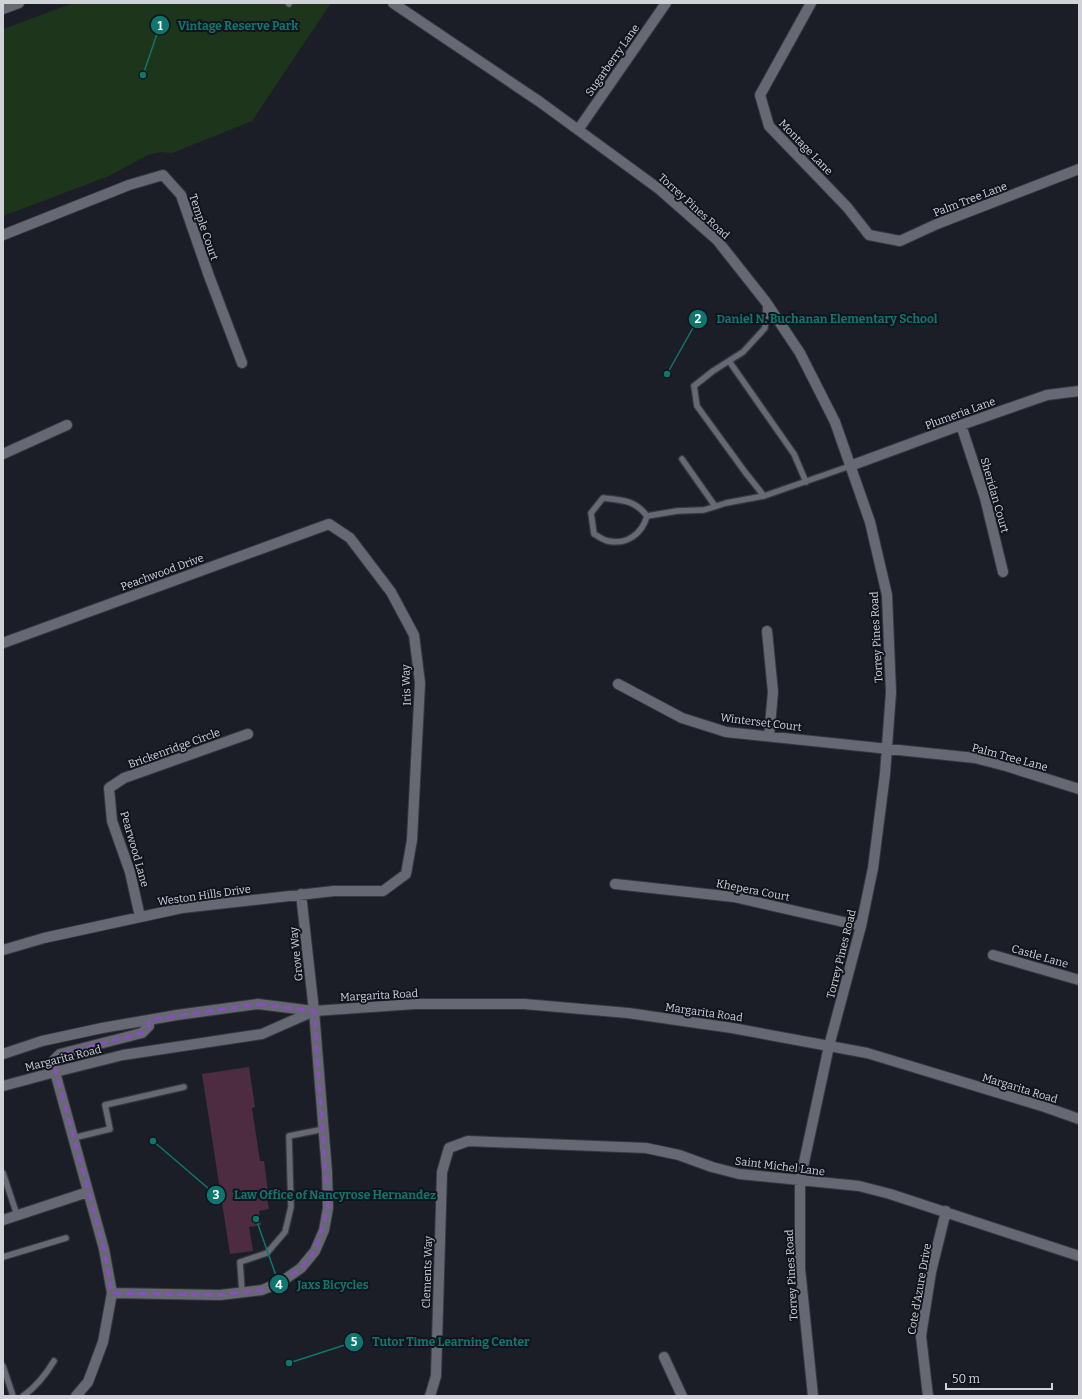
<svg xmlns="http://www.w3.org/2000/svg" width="1082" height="1399" font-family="Bitter,serif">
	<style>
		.green { fill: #1d351a }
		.building { fill: #4d2c41 }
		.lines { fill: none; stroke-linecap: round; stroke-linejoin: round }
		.lane-casing { stroke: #36383f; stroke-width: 8 }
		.street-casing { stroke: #36383f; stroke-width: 12 }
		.secondary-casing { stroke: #36383f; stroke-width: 12 }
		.lane { stroke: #666974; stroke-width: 5.5 }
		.street { stroke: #666974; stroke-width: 10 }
		.secondary { stroke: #666974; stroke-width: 10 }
		.marked { fill: none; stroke: #8c4dc4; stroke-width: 3; stroke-dasharray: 8 5; stroke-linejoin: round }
		.labels { text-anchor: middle; stroke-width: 4; stroke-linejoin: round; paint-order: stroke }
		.street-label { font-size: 11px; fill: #d0d2d8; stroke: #12141d }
		.leader { fill: none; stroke: #0f766e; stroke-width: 1.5 }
		.callout-dot { fill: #0f766e; stroke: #12141d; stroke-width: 1.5 }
		.mark-label { font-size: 12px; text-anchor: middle; font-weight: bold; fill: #fff }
		.callout-label { font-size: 12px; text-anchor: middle; font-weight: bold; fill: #0f766e; stroke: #12141d; stroke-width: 4; stroke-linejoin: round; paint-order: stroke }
	</style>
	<rect width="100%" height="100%" fill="#1b1e26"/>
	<path class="green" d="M73 3H331L252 121 172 153 160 152 148 155 109 176 3 216V29Z"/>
	<path class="building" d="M249 1067 255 1107 252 1108 260 1161H264L269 1199H267L269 1209 259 1211 261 1225 249 1227 253 1251 230 1254 202 1074Z"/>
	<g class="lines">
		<defs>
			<path id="lane" d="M288 3 289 4
				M766 302 765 328 743 352 713 371 694 386 697 406 745 472 764 496 850 466
				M729 361 794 454 806 482
				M682 459 715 506
				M603 498C622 500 635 500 647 516 642 534 627 545 608 541 603 540 598 536 594 534L591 513Z
				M647 516 677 511 704 510 726 503 764 496
				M73 1138 110 1129 105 1105 184 1087
				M3 1173 17 1215
				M3 1257 66 1238
				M242 1292 240 1262 267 1253 285 1232 291 1207 289 1136 324 1129
				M3 1366 13 1396
				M23 1396C36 1387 45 1376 54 1361"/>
			<path id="street" d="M393 3 540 102 659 189 717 240 766 302 800 353 835 422 870 522 887 595 891 692 885 774 873 868 861 926 829 1046 800 1181V1268L813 1396
				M811 3 760 95 769 126 847 207 869 235 900 241 937 224 1079 169
				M3 9 19 3
				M578 130 666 3
				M3 235 129 185 163 175 181 195 209 276 242 363
				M961 425 985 498 1003 572
				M3 454 67 425
				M850 466 961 425 1047 395 1079 391
				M767 631 773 692 769 736
				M3 643 329 524 350 538 391 592 414 635 420 683 412 840 406 874 383 891H334L182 908 44 938 3 950
				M618 684 682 718 726 732 975 758 1006 766 1079 789
				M615 884 734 897 861 926
				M140 917 130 872 112 821 109 788 124 778 248 734
				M993 955 1079 980
				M55 1072 104 1249 112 1293 103 1342 88 1382 76 1396
				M3 1220 88 1192
				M112 1293 220 1295 262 1290 281 1282 301 1268 315 1251 324 1230 328 1208 327 1172 314 1011 301 894
				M664 1357 682 1396
				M430 1396 436 1376 442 1172 449 1148 468 1141 646 1148 679 1155 712 1167 739 1174 859 1186 890 1194 1079 1256
				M928 1396 921 1336 931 1272 946 1211"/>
			<path id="secondary" d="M3 1054 42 1041 102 1028 177 1015 258 1004 314 1011 414 1004H524L628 1013 732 1028 867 1053 1045 1107 1079 1119
				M55 1072 53 1061 60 1054 142 1033 149 1026V1020
				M3 1086 55 1072 123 1055 262 1034 314 1011"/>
		</defs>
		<use href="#lane" class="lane-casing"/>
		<use href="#street" class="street-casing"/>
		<use href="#secondary" class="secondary-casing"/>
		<use href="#lane" class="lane"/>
		<use href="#street" class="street"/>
		<use href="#secondary" class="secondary"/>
	</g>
	<path class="marked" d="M258 1004 314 1011 328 1208 315 1251 301 1268 281 1282 262 1290 220 1295 112 1293 104 1249 53 1061 60 1054 142 1033 149 1026V1020Z"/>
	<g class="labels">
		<g class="street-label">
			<text transform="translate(612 60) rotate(-55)" y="4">Sugarberry Lane</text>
			<text transform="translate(806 147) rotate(46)" y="4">Montage Lane</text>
			<text transform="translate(970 199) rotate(-21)" y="4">Palm Tree Lane</text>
			<text transform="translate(694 206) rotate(42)" y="4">Torrey Pines Road</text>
			<text transform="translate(204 227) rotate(71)" y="4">Temple Court</text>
			<text transform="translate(960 413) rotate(-20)" y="4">Plumeria Lane</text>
			<text transform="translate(995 495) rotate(74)" y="4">Sheridan Court</text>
			<text transform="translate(162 572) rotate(-20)" y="4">Peachwood Drive</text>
			<text transform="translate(876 637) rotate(-93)" y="4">Torrey Pines Road</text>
			<text transform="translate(406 685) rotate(-92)" y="4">Iris Way</text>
			<text transform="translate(761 722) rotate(7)" y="4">Winterset Court</text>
			<text transform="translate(174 748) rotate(-20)" y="4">Brickenridge Circle</text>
			<text transform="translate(1010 757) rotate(15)" y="4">Palm Tree Lane</text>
			<text transform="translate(135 849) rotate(74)" y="4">Pearwood Lane</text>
			<text transform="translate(753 890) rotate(11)" y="4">Khepera Court</text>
			<text transform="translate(204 895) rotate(-8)" y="4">Weston Hills Drive</text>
			<text transform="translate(296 954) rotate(-96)" y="4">Grove Way</text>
			<text transform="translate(841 954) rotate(-76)" y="4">Torrey Pines Road</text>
			<text transform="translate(1040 956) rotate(16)" y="4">Castle Lane</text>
			<text transform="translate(379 995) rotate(-3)" y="4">Margarita Road</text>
			<text transform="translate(704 1012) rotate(8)" y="4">Margarita Road</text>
			<text transform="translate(63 1058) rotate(-14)" y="4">Margarita Road</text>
			<text transform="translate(1020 1088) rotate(17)" y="4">Margarita Road</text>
			<text transform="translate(780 1166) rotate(7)" y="4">Saint Michel Lane</text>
			<text transform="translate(427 1272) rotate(-88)" y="4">Clements Way</text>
			<text transform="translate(791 1275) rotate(-93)" y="4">Torrey Pines Road</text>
			<text transform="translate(919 1289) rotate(-80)" y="4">Cote d'Azure Drive</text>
		</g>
	</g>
	<path class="leader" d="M143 75L160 25M667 374L698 319M153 1141L216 1195M256 1219L279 1284M289 1363L354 1342"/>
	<g class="callout-dot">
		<circle cx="143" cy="75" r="4"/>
		<circle cx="667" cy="374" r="4"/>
		<circle cx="153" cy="1141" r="4"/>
		<circle cx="256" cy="1219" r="4"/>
		<circle cx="289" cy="1363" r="4"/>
		<circle cx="160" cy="25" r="10"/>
		<circle cx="698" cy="319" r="10"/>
		<circle cx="216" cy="1195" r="10"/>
		<circle cx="279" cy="1284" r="10"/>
		<circle cx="354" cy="1342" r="10"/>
	</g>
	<g class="mark-label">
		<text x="160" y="30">1</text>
		<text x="698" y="323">2</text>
		<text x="216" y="1199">3</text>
		<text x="279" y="1289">4</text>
		<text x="354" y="1346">5</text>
	</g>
	<g class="callout-label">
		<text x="238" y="30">Vintage Reserve Park</text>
		<text x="827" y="323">Daniel N. Buchanan Elementary School</text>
		<text x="335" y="1199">Law Office of Nancyrose Hernandez</text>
		<text x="333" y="1289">Jaxs Bicycles</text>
		<text x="451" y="1346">Tutor Time Learning Center</text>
	</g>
	<rect width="1082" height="1399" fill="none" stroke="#d0d2d8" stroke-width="8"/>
	<path d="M946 1383v6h106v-6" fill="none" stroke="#d0d2d8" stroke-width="2"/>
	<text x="952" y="1383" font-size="12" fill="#d0d2d8" stroke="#12141d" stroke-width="3" paint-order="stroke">50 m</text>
</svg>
